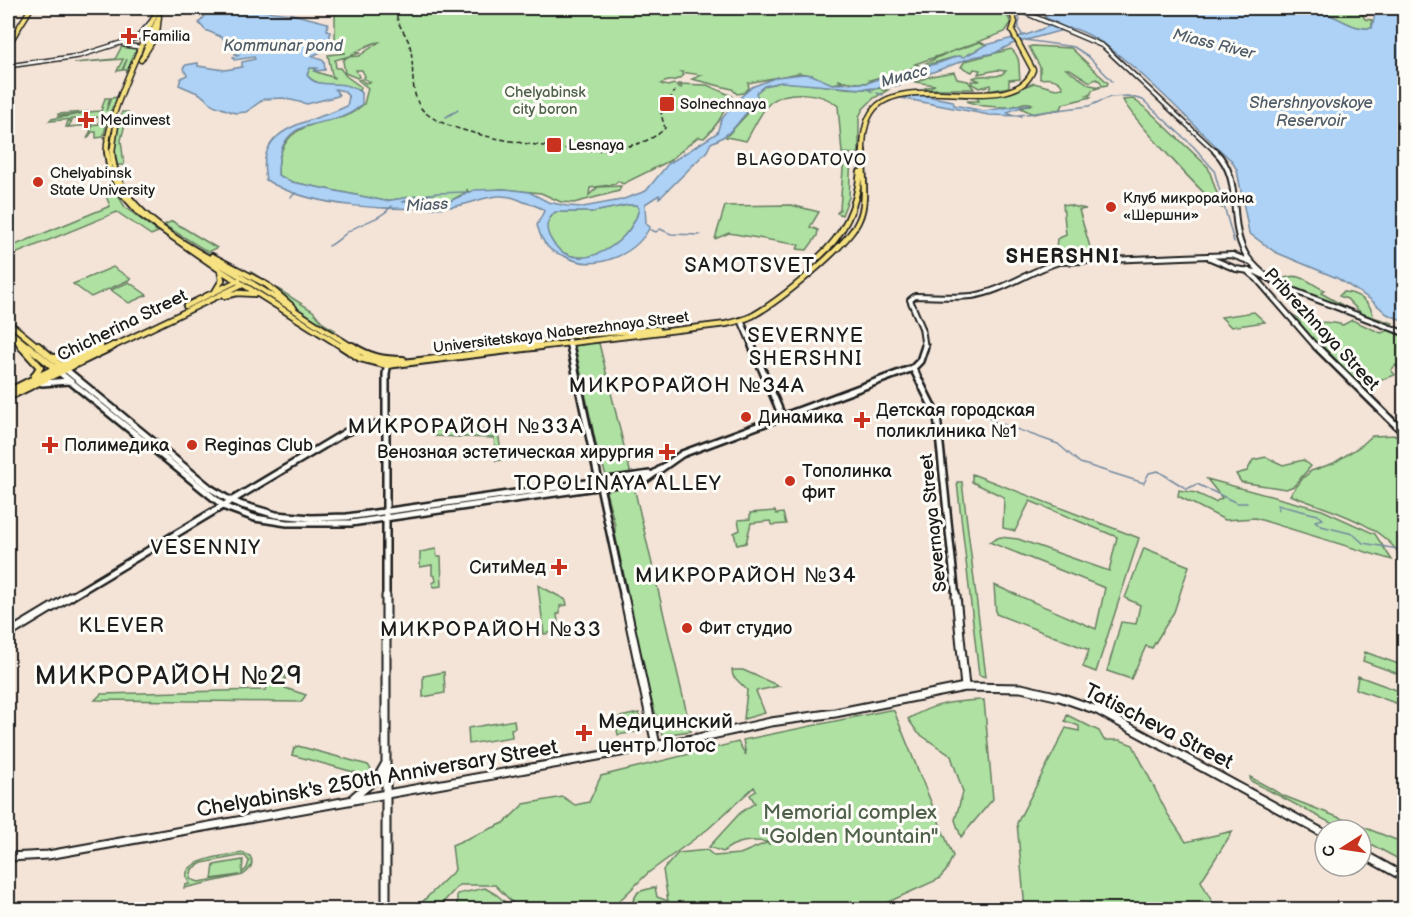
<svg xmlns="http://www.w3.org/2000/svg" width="1412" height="917" font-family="'Balsamiq Sans',sans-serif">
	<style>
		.green { fill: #aee1a2; stroke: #657e5f; stroke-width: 1.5; fill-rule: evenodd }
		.water { fill: #add2f6; stroke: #73899f; stroke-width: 1.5; fill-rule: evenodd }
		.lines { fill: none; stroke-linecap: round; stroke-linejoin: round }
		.stream { stroke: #73899f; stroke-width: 1.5 }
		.secondary-far3-casing { stroke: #1c1c1c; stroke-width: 6 }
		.secondary-far2-casing { stroke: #1c1c1c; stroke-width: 8 }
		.secondary-far1-casing { stroke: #1c1c1c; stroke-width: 10 }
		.secondary-casing { stroke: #1c1c1c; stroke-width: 11 }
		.primary-far2-casing { stroke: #1c1c1c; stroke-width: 7 }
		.primary-far1-casing { stroke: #1c1c1c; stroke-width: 8 }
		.primary-casing { stroke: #1c1c1c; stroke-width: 10 }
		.secondary-far3 { stroke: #fdfcf7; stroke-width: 3 }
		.secondary-far2 { stroke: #fdfcf7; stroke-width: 4 }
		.secondary-far1 { stroke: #fdfcf7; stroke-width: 5 }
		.secondary { stroke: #fdfcf7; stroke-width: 7 }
		.primary-far2 { stroke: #f7e281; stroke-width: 4 }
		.primary-far1 { stroke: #f7e281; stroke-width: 4.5 }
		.primary { stroke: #f7e281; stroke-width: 6 }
		.rail { stroke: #1c1c1c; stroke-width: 1.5; stroke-dasharray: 5 3; stroke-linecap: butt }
		.poi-dot { fill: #c8321e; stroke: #fdfcf7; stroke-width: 2 }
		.labels { text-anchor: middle; stroke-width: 6; stroke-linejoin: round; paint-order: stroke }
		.far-poi-label { font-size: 15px; fill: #1c1c1c; stroke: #fdfcf7; text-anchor: start }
		.far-park-label { font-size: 15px; fill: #4f614b; stroke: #fdfcf7 }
		.far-street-label { font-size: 15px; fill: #1c1c1c; stroke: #fdfcf7 }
		.far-water-label { font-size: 16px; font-style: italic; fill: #4f5c68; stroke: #fdfcf7 }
		.far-neighbourhood-label { font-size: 16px; letter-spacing: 1.5px; fill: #1c1c1c; stroke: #fdfcf7 }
		.street-label { font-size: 18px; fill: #1c1c1c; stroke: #fdfcf7 }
		.poi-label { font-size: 18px; fill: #1c1c1c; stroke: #fdfcf7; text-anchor: start }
		.far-district-label { font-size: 20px; font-weight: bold; letter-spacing: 1.5px; fill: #1c1c1c; stroke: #fdfcf7 }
		.neighbourhood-label { font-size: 20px; letter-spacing: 1.5px; fill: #1c1c1c; stroke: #fdfcf7 }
		.quarter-label { font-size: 21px; letter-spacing: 1.5px; fill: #1c1c1c; stroke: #fdfcf7 }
		.near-poi-label { font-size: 21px; fill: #1c1c1c; stroke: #fdfcf7; text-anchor: start }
		.near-street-label { font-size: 21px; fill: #1c1c1c; stroke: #fdfcf7 }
		.near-park-label { font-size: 21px; fill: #4f614b; stroke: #fdfcf7 }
		.near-quarter-label { font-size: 26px; letter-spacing: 1.5px; fill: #1c1c1c; stroke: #fdfcf7 }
	</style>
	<rect width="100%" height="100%" fill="#f4e4d8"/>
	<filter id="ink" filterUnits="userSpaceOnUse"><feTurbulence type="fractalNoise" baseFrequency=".0167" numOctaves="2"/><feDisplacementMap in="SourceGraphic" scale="12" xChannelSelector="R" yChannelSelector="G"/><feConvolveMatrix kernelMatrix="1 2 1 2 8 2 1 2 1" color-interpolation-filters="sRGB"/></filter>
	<g filter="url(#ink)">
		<path class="green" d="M331 8H1003L1011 23 1005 32 948 53 980 42 986 45 964 57 958 56 903 72H898L920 66 947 53 915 64 918 65 915 67 870 80 874 81C861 85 851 82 838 80L843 82 832 84 823 81 812 75 799 73 748 83 749 88 743 93 737 94 732 89 692 79 702 75 681 72 684 75C677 83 667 79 661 84L668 86 674 84 681 88 682 86 677 84 707 85 732 96 725 101C727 113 713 130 704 138L698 137 669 161 623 184 618 181 615 184 590 188 589 195 598 187 621 186 619 191 574 203 561 202 541 193 502 189 468 192 467 189V192L450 201 405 203 402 202 430 194 385 201 292 182 278 175C277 130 307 124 344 117 351 115 359 108 364 104L368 88 358 80 361 79 365 83 370 82 363 78 365 76 362 70H356L359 77 357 78 345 73 343 61 347 57 359 56 379 42C369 43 364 49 355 52L360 53 335 60 336 68H340L346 76 361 87 360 91C344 82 317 90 307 75L310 68H316L314 71 335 78 332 75 328 55 346 53 340 52 335 39V11Z
			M1296 8H1367L1372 13 1362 14 1365 19 1372 20V28C1355 30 1345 21 1330 15 1320 10 1307 10 1296 8Z
			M122 46 137 48 138 50 128 70H123L127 59 122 70 117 71 123 59 74 63 115 59Z
			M1032 46 1071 48 1108 83 1107 85 1102 86 1100 81 1096 79 1090 82 1070 69H1066L1090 85 1101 87 1092 90 1091 94 1087 95 1091 97 1063 104 1061 109 1033 114 1021 108 1032 104C1025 100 1018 106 1010 107 996 107 978 107 967 101H979L977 98 937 95 1008 93 1034 83 1056 89 1063 88C1059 78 1049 78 1040 79V67L1029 47Z
			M1011 49C1022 58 1018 67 1020 79L1009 80V87L989 91 991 85 979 88 972 84 971 81H980L973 78C985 72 996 81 1006 71L997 70 978 74 980 70 974 69 972 72 961 67 965 61Z
			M954 72 957 79 968 81 974 89H922L935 85 915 82 931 76Z
			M781 82C815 82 849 92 883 88L882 90H888L874 98 863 109 859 117V152L856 154 842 153 838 106C823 92 788 89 771 102 761 110 753 130 746 141L726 137 758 102 756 93 764 86Z
			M119 97 114 110 112 111 113 106 108 117 113 113 108 119 103 137 96 138V132H92L87 139 93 125 66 127 68 121H72L68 127 99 124V117L49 121 51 119 81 114 58 116V114L101 111 105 98H110L106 111 111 98Z
			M1133 99 1148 110 1208 167 1222 208C1210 203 1129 114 1123 100Z
			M122 112H128L121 140 124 165H116L114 146Z
			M844 156H851L849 197 842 215 837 213 840 209Z
			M113 187 125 207 158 232 151 235 117 212 8 257V248L110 206 104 191Z
			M1063 204 1086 209 1079 210 1093 257 1072 259 1055 256 1057 239 1066 235Z
			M628 205H637L639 209C630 248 570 280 549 236 544 226 547 221 555 212H593Z
			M791 205 819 212 810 227 818 230 817 236 807 250 797 249 799 245 729 233 715 239 725 206Z
			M172 221 217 248 208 252 164 225Z
			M113 267 131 279 91 297 73 284Z
			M251 272 313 311 324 324 335 330 331 331 304 314 285 296 248 273Z
			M1275 274 1282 279C1300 271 1309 283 1324 290L1321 293 1349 309V311L1283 283 1269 275Z
			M129 282 147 295 129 303 111 290Z
			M1343 292C1356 292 1372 302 1373 317L1393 323 1391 325 1364 316 1347 299 1339 296Z
			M1254 312 1265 322 1231 327 1221 317Z
			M1293 315C1311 327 1323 319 1343 325L1352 320 1381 333 1389 330 1404 337V387L1398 384 1403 376 1396 365 1391 370 1395 375 1379 381 1374 388H1364L1315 341Z
			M596 342 599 343 631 475 607 478 597 449 575 346Z
			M435 427 498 431 502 460 496 461 494 438 434 436Z
			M1397 435 1404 439V561C1382 522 1328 510 1290 495L1303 478 1311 471 1334 463 1362 445 1372 436Z
			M1266 457 1283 465 1303 460 1311 466 1294 486 1286 489 1241 482 1236 474 1247 471 1253 460Z
			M972 474 1139 538 1096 672 1083 667 1089 650 996 614 994 585 1096 629 1105 588 989 542 1000 537 1018 539 1109 571 1117 537 1030 501 1015 531 1003 528 1004 497 972 482Z
			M1207 479 1322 510 1375 534 1392 560 1255 518 1225 520 1178 496 1179 490 1196 493 1215 502 1222 498Z
			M957 482H962L986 677 979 675Z
			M630 486 634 487 691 731 662 735 649 692 615 534V525L606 492 610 488Z
			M775 511 776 514 783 513 786 524 772 525 770 521 751 523 746 543 737 545 734 533 740 530 738 520 750 519V513Z
			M1144 548 1189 566 1174 612 1152 648 1146 646 1131 679 1107 671 1121 622 1136 624 1140 605 1125 598Z
			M436 549 437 557H441L442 586 434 587 432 583 436 581 435 576 432 575V565L420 567V552Z
			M538 585 566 600 567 605 560 606V614H557L559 631 544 634Z
			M1365 652 1404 666V676L1363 661Z
			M285 666V688L306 695 301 702 95 700 101 694 266 690 272 668Z
			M732 670H743L779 686 756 691 765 713 744 719 747 690 733 676Z
			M444 672 445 693 423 697V676Z
			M1358 676 1402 692 1401 705 1356 689Z
			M984 700 993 799 961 837 955 820 963 792 951 756 918 733 908 719C934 703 954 701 984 700Z
			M889 710 894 711 953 856 946 871 939 879 873 909H628L638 892 655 887 657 897 668 901 663 870 678 853 707 850 714 856 740 854 766 843 769 844 768 842C752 840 736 840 723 852L709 847 740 813 755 803 750 795 756 791 754 787 708 829 648 873 611 909H519L495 885H459L437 909H415L455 870 452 845 504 823 524 804 563 797 575 805 589 802 601 776 738 742 746 755 743 740Z
			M639 713 642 731 618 735 615 718Z
			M1067 715 1099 731 1104 740H1120L1133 745 1167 813 1186 842 1233 831 1201 881 1216 909H1025L1017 823 1066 728 1079 731V726L1065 721Z
			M514 720 515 728 511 729 512 737 469 744 468 728Z
			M298 746 368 765 373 772 359 776 357 773 292 755 294 748Z
			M1250 777 1284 796 1404 843V862L1361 839V830H1344L1251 781Z
			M243 853 250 856C255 864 250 870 243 875L184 888 185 885 190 884C172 860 229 855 243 853ZM239 856H245L249 861 247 868 242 873 243 860 214 865 212 879 239 875 199 882 190 879 192 869 202 863Z
			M485 888 497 895 513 909H457V894Z"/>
		<path class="water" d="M198 9 236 8 292 14 328 23 327 30 330 32V43L319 51 321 52 312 56 324 61 325 70 314 71 317 68H310L307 75C318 92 345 76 362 94V104C334 135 277 106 278 175L292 182 385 201 437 193 402 202 450 201 474 190 506 189 529 192 548 202 567 206 583 207 621 200 646 191 668 164 717 133 721 120 735 102 752 87 777 77 803 74 812 75 832 84 868 83 885 76 939 63 958 56 964 57 986 45 1029 34 1057 23 1044 17 1058 8H1296C1307 10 1320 10 1330 15 1345 21 1355 30 1372 28L1376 9 1404 8V321L1387 314 1370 299 1337 278 1275 252 1249 233 1237 170 1231 160C1194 128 1113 35 1070 28L1012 44 995 53 973 57 896 86 863 89 781 82 764 86 756 93 759 101C737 117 740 131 711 143L707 151 663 195 659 198V195L645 204 646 224 650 227C634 257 593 272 564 256 558 253 553 253 548 247 541 239 540 234 537 225L544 211C539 205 531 205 524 202 496 187 478 204 450 207 396 211 312 209 266 180 254 124 312 124 347 106L349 97 344 91 335 89 339 95 338 96 307 104 283 98 264 99 246 112 235 113 213 105 200 94 179 85 181 78 187 75 183 68 186 65 198 63V66L225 70 242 67V62L255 59 254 57 234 60 233 57 240 55 235 54 239 50 219 36 205 30 199 23 205 16 197 11ZM628 205H637L639 209C630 248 570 280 549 236 545 226 547 220 555 212H593Z
			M920 95 953 101 954 105 984 111 1030 104 1007 112 1009 114 1022 116 989 115 901 98Z"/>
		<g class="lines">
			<path class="stream" d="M765 8 782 15
				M761 10 768 13
				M1017 16 1020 19 1018 28 1023 36
				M1025 40 1074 47 1088 56 1112 81
				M865 88 873 92
				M877 93 883 95
				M1019 115 1089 106 1110 97 1128 96 1143 100 1194 147 1214 170 1234 242
				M446 117 458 110
				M437 193 466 192
				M291 197 296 193
				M649 229 656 232 660 229 671 234 700 235
				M329 246C337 242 342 236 349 231 363 222 381 219 392 206
				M973 406 982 410 991 420 1058 444 1080 463 1144 483 1149 473 1158 471 1187 489 1197 484 1237 503H1247
				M1279 510 1277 505 1318 515 1323 519 1315 521 1321 526 1353 534 1363 543 1404 550"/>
			<defs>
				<path id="secondary-far3" d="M1014 8 1103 46 1217 153
					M138 37 155 17
					M124 45 139 47V53
					M8 66 79 56 149 34"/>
				<path id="secondary-far2" d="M1215 151C1244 179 1227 220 1245 253 1250 263 1259 270 1267 277
					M1210 258 1236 269 1256 272 1292 290 1404 333
					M1246 270 1257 279 1317 348
					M741 320 753 348
					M569 341 570 348
					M925 348 922 328 910 300 915 296C933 296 954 298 972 296 1002 292 1029 271 1059 262L1232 255 1251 262"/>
				<path id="secondary-far1" d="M570 346 624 598
					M752 346 782 416
					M1316 346 1404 433
					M913 368 937 416 956 598
					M65 369 210 488 226 498 242 505 276 515 311 518 347 517 650 474
					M59 372 225 507 255 518 287 523H351L645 480 682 454 913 368 920 361 925 346
					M42 383 69 381
					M69 598 346 432 362 427 387 424
					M386 598V374L388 362"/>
				<path id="secondary" d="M386 596V910
					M624 596 656 745
					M956 596 965 687
					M8 634 71 596
					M354 797 378 777 386 763
					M1361 853 1404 877
					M8 857 48 855 698 738 771 722 835 713 965 687 1021 688 1060 697 1097 710 1325 834"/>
				<path id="primary-far2" d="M8 45 31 8
					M144 54 157 21
					M141 60 157 34 159 16
					M107 153C103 125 145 38 158 8
					M112 153 117 119
					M863 153C863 138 864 121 874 109 908 70 1015 120 1033 70L1012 31 1015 22 1010 8"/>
				<path id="primary-far1" d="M107 151 110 172 120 191 141 215 220 270 344 348
					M112 151C113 172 122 190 136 205 163 235 203 254 238 275 277 298 315 324 354 348
					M212 256 267 285 294 308
					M819 257C845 234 857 206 860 172
					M216 290 222 280 220 270
					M225 296 237 293 256 294
					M186 306 239 280
					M8 322 40 348
					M8 330 30 348
					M14 335 22 348
					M97 348 101 346
					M110 348 243 284
					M496 348 569 336 658 329
					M529 348 726 324C735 322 744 320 752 316 778 302 848 246 859 220 868 201 862 172 863 151"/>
				<path id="primary" d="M21 346 40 367 34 377
					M28 346 56 369
					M38 346 63 367
					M342 346 360 358 387 365 541 346
					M352 346C369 357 383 360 403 360
					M481 351 503 346
					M53 358 76 356
					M8 392 100 346
					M8 397 113 346"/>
			</defs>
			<use href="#secondary-far3" class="secondary-far3-casing"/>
			<use href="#secondary-far2" class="secondary-far2-casing"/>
			<use href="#secondary-far1" class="secondary-far1-casing"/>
			<use href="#secondary" class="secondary-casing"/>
			<use href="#primary-far2" class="primary-far2-casing"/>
			<use href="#primary-far1" class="primary-far1-casing"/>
			<use href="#primary" class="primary-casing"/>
			<use href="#secondary-far3" class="secondary-far3"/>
			<use href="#secondary-far2" class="secondary-far2"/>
			<use href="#secondary-far1" class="secondary-far1"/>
			<use href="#secondary" class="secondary"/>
			<use href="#primary-far2" class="primary-far2"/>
			<use href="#primary-far1" class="primary-far1"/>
			<use href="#primary" class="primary"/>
			<path class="rail" d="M397 8C394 24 406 31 410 46 415 65 409 91 421 108 440 135 554 149 587 150 610 151 649 146 665 128L661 114 675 91"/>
		</g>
	</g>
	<g class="poi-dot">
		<path d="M126 27h6v6h6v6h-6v6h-6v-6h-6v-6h6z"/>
		<rect x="659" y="96" width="16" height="16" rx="3"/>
		<path d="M83 111h6v6h6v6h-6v6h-6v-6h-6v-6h6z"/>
		<rect x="546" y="137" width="16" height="16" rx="3"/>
		<circle cx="38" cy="182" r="6"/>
		<circle cx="1111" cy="207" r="6"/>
		<circle cx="746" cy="417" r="6"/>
		<path d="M859 411h6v6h6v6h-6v6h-6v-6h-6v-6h6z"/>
		<path d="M47 436h6v6h6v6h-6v6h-6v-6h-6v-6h6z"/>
		<circle cx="192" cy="445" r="6"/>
		<path d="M664 443h6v6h6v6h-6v6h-6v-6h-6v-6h6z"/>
		<circle cx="790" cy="481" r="6"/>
		<path d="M556 558h6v6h6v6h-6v6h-6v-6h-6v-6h6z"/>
		<circle cx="687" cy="628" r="6"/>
		<path d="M581 724h6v6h6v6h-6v6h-6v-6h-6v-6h6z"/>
	</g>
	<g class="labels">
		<g class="far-poi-label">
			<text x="142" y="41">Familia</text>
			<text x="680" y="109">Solnechnaya</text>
			<text x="100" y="125">Medinvest</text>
			<text x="568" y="150">Lesnaya</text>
			<text x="50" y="178">Chelyabinsk<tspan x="50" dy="17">State University</tspan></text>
			<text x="1123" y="203">Клуб микрорайона<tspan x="1123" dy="17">«Шершни»</tspan></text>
		</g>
		<g class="far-park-label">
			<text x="545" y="97">Chelyabinsk<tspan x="545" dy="17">city boron</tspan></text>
		</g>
		<g class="far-street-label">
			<text transform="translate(561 332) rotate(-7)" y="5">Universitetskaya Naberezhnaya Street</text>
		</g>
		<g class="far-water-label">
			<text transform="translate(1214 43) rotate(14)" y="6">Miass River</text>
			<text x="283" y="51">Kommunar pond</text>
			<text transform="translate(904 75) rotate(-15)" y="6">Миасс</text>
			<text x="1311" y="108">Shershnyovskoye<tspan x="1311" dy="18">Reservoir</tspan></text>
			<text transform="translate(427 204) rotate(-3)" y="6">Miass</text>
		</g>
		<g class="far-neighbourhood-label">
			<text x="802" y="165">BLAGODATOVO</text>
		</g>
		<g class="street-label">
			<text transform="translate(122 325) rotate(-26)" y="6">Chicherina Street</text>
			<text transform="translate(1322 329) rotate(47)" y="6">Pribrezhnaya Street</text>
			<text transform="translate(933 523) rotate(-96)" y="6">Severnaya Street</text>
		</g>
		<g class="poi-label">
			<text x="876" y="416">Детская городская<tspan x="876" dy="21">поликлиника №1</tspan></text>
			<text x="758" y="423">Динамика</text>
			<text x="64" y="451">Полимедика</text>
			<text x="204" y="451">Reginas Club</text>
			<text x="654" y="458" text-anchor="end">Венозная эстетическая хирургия</text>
			<text x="802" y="477">Тополинка<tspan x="802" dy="21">фит</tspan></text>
			<text x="546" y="573" text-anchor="end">СитиМед</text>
			<text x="699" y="634">Фит студио</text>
		</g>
		<g class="far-district-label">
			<text x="1063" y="263">SHERSHNI</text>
		</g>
		<g class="neighbourhood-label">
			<text x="750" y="272">SAMOTSVET</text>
			<text x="806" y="342">SEVERNYE<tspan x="806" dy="23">SHERSHNI</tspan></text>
			<text x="618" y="490">TOPOLINAYA ALLEY</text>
			<text x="206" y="554">VESENNIY</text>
			<text x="122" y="632">KLEVER</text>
		</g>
		<g class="quarter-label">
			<text x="687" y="392">МИКРОРАЙОН №34А</text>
			<text x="466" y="433">МИКРОРАЙОН №33А</text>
			<text x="746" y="582">МИКРОРАЙОН №34</text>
			<text x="491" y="636">МИКРОРАЙОН №33</text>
		</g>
		<g class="near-poi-label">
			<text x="598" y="728">Медицинский<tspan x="598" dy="24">центр Лотос</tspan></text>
		</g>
		<g class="near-street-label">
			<text transform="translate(1159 726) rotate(27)" y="7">Tatischeva Street</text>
			<text transform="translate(377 778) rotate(-10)" y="7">Chelyabinsk's 250th Anniversary Street</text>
		</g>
		<g class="near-park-label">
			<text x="850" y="819">Memorial complex<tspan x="850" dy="24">"Golden Mountain"</tspan></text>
		</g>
		<g class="near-quarter-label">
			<text x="169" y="684">МИКРОРАЙОН №29</text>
		</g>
	</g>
	<rect width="1412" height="917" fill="none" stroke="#fdfcf7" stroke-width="30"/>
	<rect x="15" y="15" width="1382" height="887" fill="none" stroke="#1c1c1c" stroke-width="2" filter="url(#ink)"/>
	<g transform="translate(1343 848) rotate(258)"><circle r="28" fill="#fdfcf7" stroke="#a3a29f" stroke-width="1.5"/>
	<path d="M0-4.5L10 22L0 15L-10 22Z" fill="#c8321e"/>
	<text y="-9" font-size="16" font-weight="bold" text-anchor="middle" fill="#1c1c1c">С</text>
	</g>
</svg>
